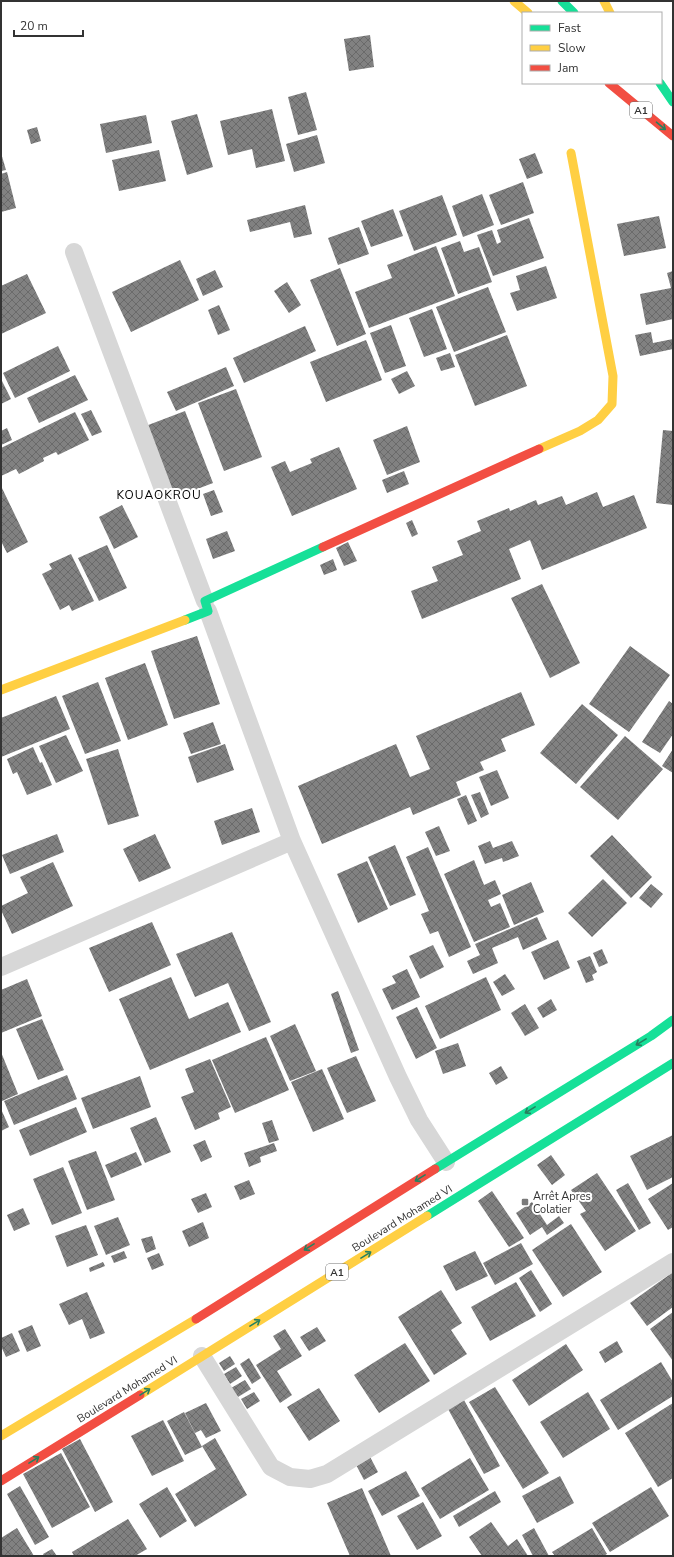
<svg xmlns="http://www.w3.org/2000/svg" width="674" height="1557" font-family="'Nunito Sans',sans-serif">
	<style>
		.building { fill: url(#building-cross-hatch) }
		.lines { fill: none; stroke-linecap: round; stroke-linejoin: round }
		.street { stroke: #d7d7d7; stroke-width: 18 }
		.fast { stroke: #16e098; stroke-width: 9 }
		.slow { stroke: #ffcf43; stroke-width: 9 }
		.jam { stroke: #f24e42; stroke-width: 9 }
		.oneway { stroke: #268160 }
		.poi-dot { fill: #7a7a7a; stroke: #fff; stroke-width: 1.5 }
		.labels { text-anchor: middle; stroke-width: 4; stroke-linejoin: round; paint-order: stroke }
		.shield { fill: #fff; stroke: #707070; stroke-width: 1 }
		.shield-label { font-size: 10px; font-weight: bold; fill: #333 }
		.poi-label { font-size: 11px; fill: #333; stroke: #fff; text-anchor: start }
		.street-label { font-size: 11px; fill: #333; stroke: #fff }
		.neighbourhood-label { font-size: 12px; letter-spacing: 1px; fill: #000; stroke: #fff }
	</style>
	<defs>
		<pattern id="building-cross-hatch" width="8" height="8" patternUnits="userSpaceOnUse"><rect width="8" height="8" fill="#818181"/><path d="M0 0l8 8M0 8l8-8" fill="none" stroke="#6a6a6a"/></pattern>
	</defs>
	<rect width="100%" height="100%" fill="#fff"/>
	<path class="building" d="M370 35 374 67 349 71 344 39Z
		M306 92 317 130 298 135 288 97Z
		M272 109 285 161 256 168 252 149 228 155 220 121Z
		M197 114 213 167 187 175 171 121Z
		M146 115 152 143 106 153 100 124Z
		M37 127 41 141 31 144 27 130Z
		M317 135 325 163 294 172 286 144Z
		M159 150 166 181 119 191 112 160Z
		M1 153 6 170 1 171Z
		M535 153 543 173 527 179 519 159Z
		M7 172 16 208 1 212V174Z
		M523 182 534 213 501 225 489 195Z
		M482 194 494 225 463 237 452 206Z
		M442 195 457 235 414 251 399 211Z
		M305 205 312 234 294 238 290 222 250 232 247 220Z
		M393 209 403 236 371 247 361 221Z
		M659 216 666 248 624 256 617 224Z
		M529 218 544 258 493 276 477 235 492 230 497 244 501 242 497 230Z
		M359 227 369 254 338 265 328 238Z
		M460 241 464 252 479 247 492 282 458 294 441 248Z
		M436 246 455 296 369 328 355 292 392 278 387 265Z
		M180 260 199 300 131 332 112 292Z
		M546 266 557 298 517 311 510 293 520 290 516 276Z
		M340 268 366 334 337 346 310 280Z
		M215 270 223 287 203 296 196 279Z
		M673 271V319L646 325 640 294 671 288 667 273Z
		M27 274 46 313 1 334V286Z
		M287 282 301 305 289 313 274 291Z
		M488 287 506 332 454 352 436 307Z
		M219 305 230 330 218 335 208 310Z
		M432 309 447 349 424 357 409 318Z
		M391 325 406 366 385 373 370 333Z
		M305 326 316 351 244 383 233 358Z
		M651 332 653 343 673 339V349L640 356 635 335Z
		M507 335 527 386 475 406 455 355Z
		M366 340 382 380 326 402 310 362Z
		M58 346 70 371 15 398 3 373Z
		M450 353 455 367 441 371 436 358Z
		M226 367 234 386 176 411 167 392Z
		M407 371 415 386 399 394 391 379Z
		M75 375 88 400 39 423 27 398Z
		M1 379 11 399 1 404Z
		M236 389 262 457 224 471 198 403Z
		M91 410 102 432 92 436 81 414Z
		M185 411 213 483 171 499 143 427Z
		M75 412 89 440 58 455 56 452 43 458 44 461 19 474 16 469 1 476V448Z
		M407 426 420 462 387 475 373 440Z
		M7 428 12 440 1 445V431Z
		M663 430 673 431V505L656 503Z
		M339 447 357 489 292 516 271 467 285 461 290 472 312 463 310 459Z
		M404 471 409 484 387 493 382 480Z
		M1 486 28 542 7 553 1 541Z
		M214 490 223 512 211 516 203 494Z
		M597 492 603 507 634 495 647 528 542 570 530 540 509 549 521 579 422 619 411 591 438 581 432 567 463 555 457 541 481 531 477 521 509 508 510 511 536 500 538 505 562 496 566 505Z
		M122 505 138 537 114 549 99 517Z
		M412 520 418 534 412 537 406 523Z
		M227 531 235 551 213 559 206 539Z
		M348 542 357 561 344 566 336 548Z
		M107 545 127 588 99 601 78 558Z
		M71 554 94 601 72 611 69 605 60 610 42 574 52 569 49 564Z
		M333 559 337 570 324 575 320 565Z
		M542 584 580 663 550 678 511 598Z
		M197 636 220 704 174 719 151 651Z
		M630 646 670 675 629 732 589 704Z
		M145 663 168 725 128 740 105 678Z
		M98 682 121 741 85 754 62 696Z
		M521 692 535 725 501 739 506 751 480 762 484 770 456 782 461 795 413 815 410 807 322 844 298 786 396 744 410 777 430 769 416 736Z
		M56 696 70 729 1 757V718Z
		M669 701 673 704V734L660 753 642 742Z
		M582 704 618 735 576 784 540 753Z
		M213 722 221 744 191 754 183 733Z
		M66 735 83 771 56 783 39 746Z
		M625 736 663 769 618 820 580 787Z
		M225 744 234 770 197 783 188 757Z
		M33 747 40 763 42 762 52 785 27 795 17 772 13 774 7 759Z
		M118 749 139 816 108 825 86 759Z
		M673 749V773L662 766Z
		M497 770 509 798 491 806 479 777Z
		M480 792 489 814 481 818 471 795Z
		M466 795 477 821 468 825 457 799Z
		M252 808 260 832 222 845 214 821Z
		M439 826 450 851 436 856 425 832Z
		M57 834 64 852 10 874 2 855Z
		M155 834 171 868 139 882 123 849Z
		M612 835 652 877 631 898 590 856Z
		M490 841 493 848 512 841 519 856 503 862 502 858 485 864 478 846Z
		M395 845 416 895 390 906 368 857Z
		M428 847 471 947 449 957 438 931 430 934 421 914 429 911 406 857Z
		M474 860 484 885 495 880 501 894 488 900 491 907 500 903 510 927 474 942 444 874Z
		M367 861 388 909 358 923 337 874Z
		M53 862 73 906 12 934 1 910V906L28 893 20 877Z
		M603 879 627 903 592 937 568 913Z
		M531 882 544 912 514 925 502 895Z
		M651 884 663 894 651 908 639 898Z
		M537 917 547 939 523 950 518 937 492 948 498 963 473 974 467 961 480 955 475 944Z
		M152 922 171 965 109 992 89 948Z
		M232 932 271 1022 249 1031 228 983 195 997 176 954Z
		M558 940 570 968 544 980 531 952Z
		M433 945 444 967 420 979 409 956Z
		M602 949 608 963 599 967 593 953Z
		M590 956 597 972 592 975 594 980 586 983 577 961Z
		M407 969 420 997 392 1010 382 989 396 983 392 976Z
		M505 974 515 989 502 996 493 982Z
		M171 977 189 1019 228 1002 241 1032 150 1070 119 999Z
		M486 977 501 1010 440 1039 425 1006Z
		M27 979 42 1016 1 1033V990Z
		M338 991 359 1050 351 1053 331 994Z
		M551 999 557 1010 543 1018 537 1008Z
		M525 1004 539 1028 525 1036 511 1013Z
		M417 1007 437 1048 416 1059 396 1017Z
		M42 1019 64 1070 38 1080 16 1029Z
		M295 1024 316 1071 290 1081 270 1036Z
		M266 1037 289 1090 235 1113 212 1060Z
		M458 1043 466 1066 443 1074 435 1051Z
		M1 1052 18 1094 2 1101 1 1099Z
		M356 1056 376 1101 347 1113 327 1068Z
		M210 1059 231 1107 218 1113 220 1119 195 1130 181 1097 194 1092 185 1069Z
		M501 1066 508 1078 496 1085 489 1073Z
		M322 1069 344 1119 313 1132 291 1082Z
		M67 1075 77 1099 14 1125 4 1101Z
		M140 1076 151 1107 93 1129 81 1098Z
		M76 1107 87 1132 30 1156 19 1130Z
		M1 1109 9 1127 1 1131Z
		M156 1117 171 1152 145 1163 130 1128Z
		M272 1120 279 1140 269 1143 262 1123Z
		M673 1135V1177L647 1190 630 1156Z
		M205 1140 212 1157 201 1162 193 1145Z
		M274 1143 277 1151 260 1157 261 1162 249 1167 244 1153Z
		M96 1151 115 1200 87 1210 68 1161Z
		M136 1152 142 1165 111 1178 105 1165Z
		M551 1155 565 1175 552 1185 537 1165Z
		M63 1167 82 1213 52 1225 33 1179Z
		M597 1173 636 1231 605 1251 580 1214 586 1211 571 1190Z
		M249 1180 255 1194 240 1200 234 1186Z
		M628 1183 651 1223 639 1230 616 1190Z
		M673 1183V1227L668 1230 648 1199Z
		M492 1191 524 1238 509 1247 478 1201Z
		M206 1193 212 1207 198 1213 191 1199Z
		M532 1202 547 1225 559 1216 564 1223 547 1235 542 1227 530 1235 516 1213Z
		M23 1208 30 1224 14 1231 7 1215Z
		M118 1217 130 1245 106 1255 94 1226Z
		M203 1222 209 1238 189 1247 182 1231Z
		M571 1224 602 1272 563 1297 532 1250Z
		M86 1225 98 1255 67 1267 55 1236Z
		M152 1236 156 1249 146 1253 141 1239Z
		M521 1243 533 1264 495 1285 483 1263Z
		M124 1251 127 1258 114 1263 111 1256Z
		M475 1251 488 1276 456 1291 443 1266Z
		M159 1253 164 1265 152 1270 147 1258Z
		M103 1262 105 1266 90 1272 89 1268Z
		M531 1270 552 1304 540 1312 519 1278Z
		M673 1272V1307L647 1326 630 1303Z
		M516 1282 536 1316 490 1341 471 1307Z
		M441 1290 462 1323 451 1330 467 1354 434 1375 398 1317Z
		M87 1292 105 1333 90 1339 82 1319 69 1325 59 1304Z
		M673 1312V1361L650 1329Z
		M32 1325 41 1346 27 1352 18 1331Z
		M317 1327 326 1341 309 1351 300 1337Z
		M285 1329 302 1356 277 1371 292 1395 280 1403 256 1365 281 1349 273 1336Z
		M12 1333 20 1351 6 1357 1 1346V1338Z
		M617 1341 623 1352 605 1363 599 1352Z
		M405 1343 430 1381 379 1413 354 1375Z
		M566 1344 583 1370 529 1406 512 1380Z
		M230 1356 235 1364 224 1371 219 1363Z
		M249 1358 261 1378 252 1384 240 1364Z
		M661 1362 673 1382V1396L618 1430 600 1400Z
		M236 1367 242 1376 230 1384 224 1374Z
		M245 1380 251 1389 238 1397 231 1388Z
		M495 1387 549 1473 523 1489 469 1402Z
		M319 1388 340 1421 309 1441 287 1407Z
		M254 1392 260 1401 247 1409 241 1399Z
		M588 1392 610 1429 563 1458 540 1422Z
		M464 1400 500 1466 484 1474 448 1409Z
		M206 1403 221 1431 206 1438 201 1430 195 1433 185 1413Z
		M673 1403V1478L658 1487 625 1433Z
		M184 1412 202 1447 185 1455 167 1421Z
		M163 1420 184 1461 152 1476 131 1436Z
		M215 1438 247 1495 195 1527 175 1494 216 1469 202 1446Z
		M80 1439 113 1502 95 1512 62 1449Z
		M61 1453 90 1507 52 1528 23 1474Z
		M368 1453 378 1472 364 1480 354 1461Z
		M470 1458 489 1490 440 1519 421 1488Z
		M406 1471 420 1496 382 1516 368 1491Z
		M560 1476 574 1503 537 1523 522 1496Z
		M20 1486 49 1537 35 1545 7 1494Z
		M167 1487 187 1521 160 1538 139 1504Z
		M651 1487 669 1516 610 1552 592 1523Z
		M362 1488 391 1556H350L327 1503Z
		M495 1491 501 1502 459 1527 453 1516Z
		M423 1502 442 1536 417 1550 397 1516Z
		M128 1519 147 1549 135 1556H74L72 1552Z
		M491 1522 508 1546 517 1539 528 1556H482L469 1537Z
		M17 1528 34 1556H1V1538Z
		M534 1528 549 1556H533L522 1535Z
		M592 1528 607 1554 603 1556H555L552 1552Z
		M52 1549 57 1556H44L43 1554Z"/>
	<g class="lines">
		<path class="street" d="M74 252 205 601
			M208 611 292 841 398 1077 419 1120 446 1162
			M1 967 292 841
			M202 1356 271 1467 290 1477 310 1479 327 1474 673 1262"/>
		<path class="fast" d="M562 1 574 13
			M660 83 673 102
			M185 620 208 611 205 601 323 547
			M435 1169 651 1036 673 1020
			M427 1216 673 1063"/>
		<path class="slow" d="M514 1 528 13
			M604 1 610 13
			M539 449 580 431 598 420 612 404 613 376 571 153
			M1 690 185 620
			M140 1395 427 1216
			M1 1436 196 1319"/>
		<path class="jam" d="M609 83 673 136
			M323 547 539 449
			M196 1319 435 1169
			M1 1481 140 1395"/>
	</g>
	<defs><path id="oneway-shaft" d="M-6 0H5M1.5-3L5.5 0L1.5 3" fill="none" stroke-width="1.6" stroke-linecap="round" stroke-linejoin="round"/></defs>
	<g class="oneway">
		<use href="#oneway-shaft" transform="translate(661 126) rotate(40)"/>
		<use href="#oneway-shaft" transform="translate(641 1042) rotate(149)"/>
		<use href="#oneway-shaft" transform="translate(530 1110) rotate(149)"/>
		<use href="#oneway-shaft" transform="translate(420 1178) rotate(148)"/>
		<use href="#oneway-shaft" transform="translate(309 1247) rotate(148)"/>
		<use href="#oneway-shaft" transform="translate(366 1255) rotate(-32)"/>
		<use href="#oneway-shaft" transform="translate(255 1323) rotate(-32)"/>
		<use href="#oneway-shaft" transform="translate(145 1392) rotate(-32)"/>
		<use href="#oneway-shaft" transform="translate(34 1460) rotate(-32)"/>
	</g>
	<rect class="poi-dot" x="521" y="1198" width="8" height="8" rx="2"/>
	<g class="labels">
		<g class="shield">
			<rect x="630" y="102" width="22" height="16" rx="3"/>
			<rect x="326" y="1264" width="22" height="16" rx="3"/>
		</g>
		<g class="shield-label">
			<text x="641" y="114">A1</text>
			<text x="337" y="1276">A1</text>
		</g>
		<g class="poi-label">
			<text x="533" y="1200">Arrêt Apres<tspan x="533" dy="13">Colatier</tspan></text>
		</g>
		<g class="street-label">
			<text transform="translate(402 1218) rotate(-32)" y="4">Boulevard Mohamed VI</text>
			<text transform="translate(127 1389) rotate(-32)" y="4">Boulevard Mohamed VI</text>
		</g>
		<g class="neighbourhood-label">
			<text x="159" y="499">KOUAOKROU</text>
		</g>
	</g>
	<rect width="674" height="1557" fill="none" stroke="#333333" stroke-width="4"/>
	<rect x="522" y="12" width="140" height="72" fill="#ffffff" stroke="#adadad"/>
	<rect x="530" y="25" width="20" height="6" fill="#16e098" stroke="#adadad"/>
	<text x="558" y="32" font-size="12" fill="#333333">Fast</text>
	<rect x="530" y="45" width="20" height="6" fill="#ffcf43" stroke="#adadad"/>
	<text x="558" y="52" font-size="12" fill="#333333">Slow</text>
	<rect x="530" y="65" width="20" height="6" fill="#f24e42" stroke="#adadad"/>
	<text x="558" y="72" font-size="12" fill="#333333">Jam</text>
	<path d="M14 30v6h69v-6" fill="none" stroke="#333333" stroke-width="2"/>
	<text x="20" y="30" font-size="12" fill="#333333" stroke="#ffffff" stroke-width="3" paint-order="stroke">20 m</text>
</svg>
